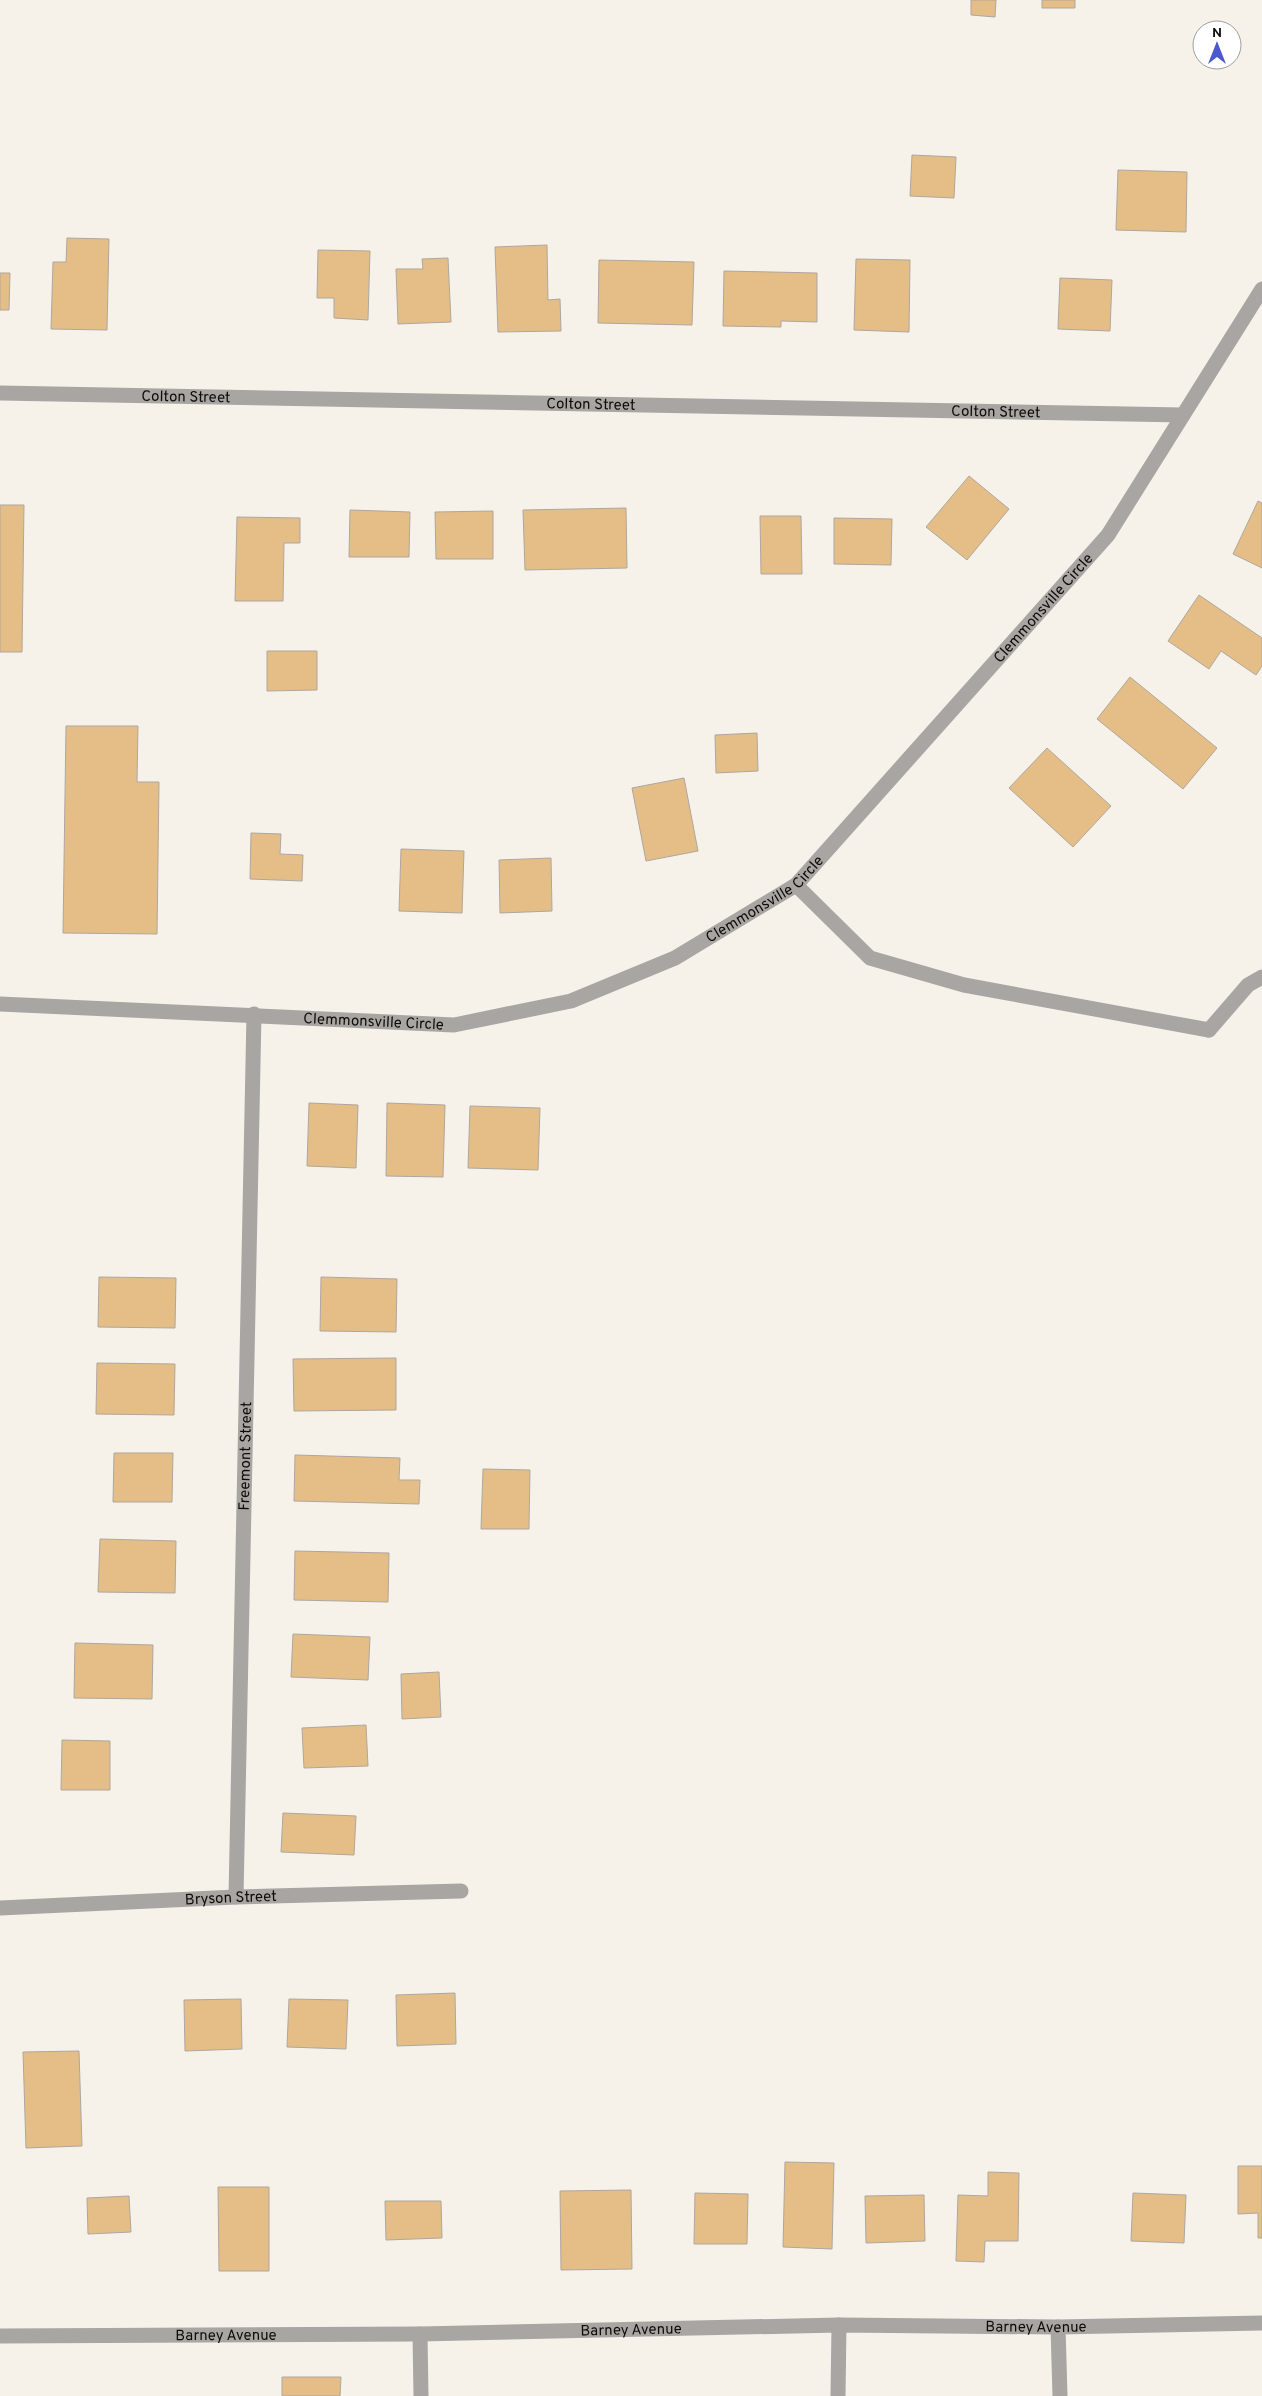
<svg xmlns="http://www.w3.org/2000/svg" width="1262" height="2396" font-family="Overpass,sans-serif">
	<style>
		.building { fill: #e5be87; stroke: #ada79f }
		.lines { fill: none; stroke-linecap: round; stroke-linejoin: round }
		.service { stroke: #a9a5a2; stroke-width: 15 }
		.minor { stroke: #a9a5a2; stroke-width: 15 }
		.labels { text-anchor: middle; stroke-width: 4; stroke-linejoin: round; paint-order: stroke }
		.street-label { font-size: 15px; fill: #0d0c09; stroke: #fff }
	</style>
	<rect width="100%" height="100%" fill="#f6f2e9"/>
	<path class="building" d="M971 0H996L995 17 971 15Z
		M1042 0H1075V8H1042Z
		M912 155 956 157 954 198 910 196Z
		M1118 170 1187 172 1186 232 1116 230Z
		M67 238 109 239 107 330 51 329 53 262H66Z
		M547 245 548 300 560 299 561 331 498 332 495 247Z
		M318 250 370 251 368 320 334 318V298H317Z
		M448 258 451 322 398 324 396 269H423L422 259Z
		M856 259 910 260 909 332 854 330Z
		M599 260 694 262 692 325 598 323Z
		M724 271 817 273V322L781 321V327L723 326Z
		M0 273H10L9 310H0Z
		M1060 278 1112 280 1110 331 1058 329Z
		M969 476 1009 509 967 560 926 527Z
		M1258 501 1262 503V568L1233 554Z
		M0 505H24L22 652H0Z
		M626 508 627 568 525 570 523 510Z
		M350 510 410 512 409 557H349Z
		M493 511V559H436L435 512Z
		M760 516H801L802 574H761Z
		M237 517 300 518V543H284L283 601H235Z
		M834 518 892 519 891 565 834 564Z
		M1199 595 1262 638V666L1256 675 1221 651 1209 669 1168 641Z
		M267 651H317V690L267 691Z
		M1130 677 1217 748 1183 789 1097 719Z
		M66 726H138L137 782H159L157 934 63 933Z
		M757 733 758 771 716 773 715 735Z
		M1047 748 1111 806 1073 847 1009 788Z
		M684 778 698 851 646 861 632 788Z
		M251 833 281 834 280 854 303 855 302 881 250 879Z
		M401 849 464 851 462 913 399 911Z
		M551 858 552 911 500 913 499 860Z
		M309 1103 358 1105 356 1168 307 1166Z
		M387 1103 445 1105 443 1177 386 1176Z
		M470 1106 540 1108 538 1170 468 1168Z
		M99 1277 176 1278 175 1328 98 1327Z
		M321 1277 397 1279 396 1332 320 1331Z
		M396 1358V1410L294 1411 293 1359Z
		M97 1363 175 1364 174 1415 96 1414Z
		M114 1453H173L172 1502H113Z
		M295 1455 400 1458 399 1480H420L419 1504 294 1501Z
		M483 1469 530 1470 529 1529H481Z
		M100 1539 176 1541 175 1593 98 1592Z
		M295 1551 389 1553 388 1602 294 1600Z
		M293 1634 370 1637 368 1680 291 1677Z
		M75 1643 153 1645 152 1699 74 1698Z
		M439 1672 441 1717 402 1719 401 1674Z
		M366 1725 368 1766 304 1768 302 1728Z
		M62 1740 110 1741V1790H61Z
		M283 1813 356 1816 354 1855 281 1852Z
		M455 1993 456 2044 397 2046 396 1995Z
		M241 1999 242 2049 185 2051 184 2000Z
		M289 1999 348 2000 346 2049 287 2047Z
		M79 2051 82 2146 26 2148 23 2052Z
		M785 2162 834 2163 832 2249 783 2247Z
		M1238 2166H1262V2238H1258V2213L1238 2214Z
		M988 2172 1019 2173 1018 2241H985L984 2262 956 2261 958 2195 988 2196Z
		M218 2187H269V2271H219Z
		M631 2190 632 2269 561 2270 560 2191Z
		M695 2193 748 2194 747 2244H694Z
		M1133 2193 1186 2195 1184 2243 1131 2241Z
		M924 2195 925 2241 866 2243 865 2196Z
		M129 2196 131 2232 88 2234 87 2198Z
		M385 2201H441L442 2238 386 2240Z
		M282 2377H341L340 2396H282Z"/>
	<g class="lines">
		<path class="service" d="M1209 1030 1248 985 1262 977"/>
		<g class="minor">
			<path id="s1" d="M0 393 1183 415"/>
			<path d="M796 885 870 958 964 985 1209 1030"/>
			<path id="s2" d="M0 1004 454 1025 571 1001 675 958 796 885 1108 535 1262 289"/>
			<path id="s3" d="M236 1897 254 1014"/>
			<path id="s4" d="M0 1908 236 1897 461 1891"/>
			<path d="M1058 2327 1060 2396"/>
			<path d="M420 2334 421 2396"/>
			<path id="s5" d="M0 2336 420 2334 839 2325 1058 2327 1262 2323"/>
			<path d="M838 2396 839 2325"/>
		</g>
	</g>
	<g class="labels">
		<g class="street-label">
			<text dy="5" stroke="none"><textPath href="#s1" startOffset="186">Colton Street</textPath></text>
			<text dy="5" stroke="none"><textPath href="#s1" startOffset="591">Colton Street</textPath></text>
			<text dy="5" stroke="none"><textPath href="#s1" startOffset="996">Colton Street</textPath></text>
			<text dy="5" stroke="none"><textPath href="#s2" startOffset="1199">Clemmonsville Circle</textPath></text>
			<text dy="5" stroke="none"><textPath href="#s2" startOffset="794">Clemmonsville Circle</textPath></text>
			<text dy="5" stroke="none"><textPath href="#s2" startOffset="374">Clemmonsville Circle</textPath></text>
			<text dy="5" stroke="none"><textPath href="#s3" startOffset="441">Freemont Street</textPath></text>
			<text dy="5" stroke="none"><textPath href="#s4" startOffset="231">Bryson Street</textPath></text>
			<text dy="5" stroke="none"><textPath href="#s5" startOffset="1036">Barney Avenue</textPath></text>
			<text dy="5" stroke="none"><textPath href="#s5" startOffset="631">Barney Avenue</textPath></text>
			<text dy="5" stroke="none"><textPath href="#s5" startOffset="226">Barney Avenue</textPath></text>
		</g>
	</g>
	<g transform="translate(1217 45)"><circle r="24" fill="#ffffff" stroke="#9e9e9d"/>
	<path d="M0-4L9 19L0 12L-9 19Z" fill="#4c59ce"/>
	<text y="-8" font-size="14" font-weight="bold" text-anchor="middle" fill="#0d0c09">N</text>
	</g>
</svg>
